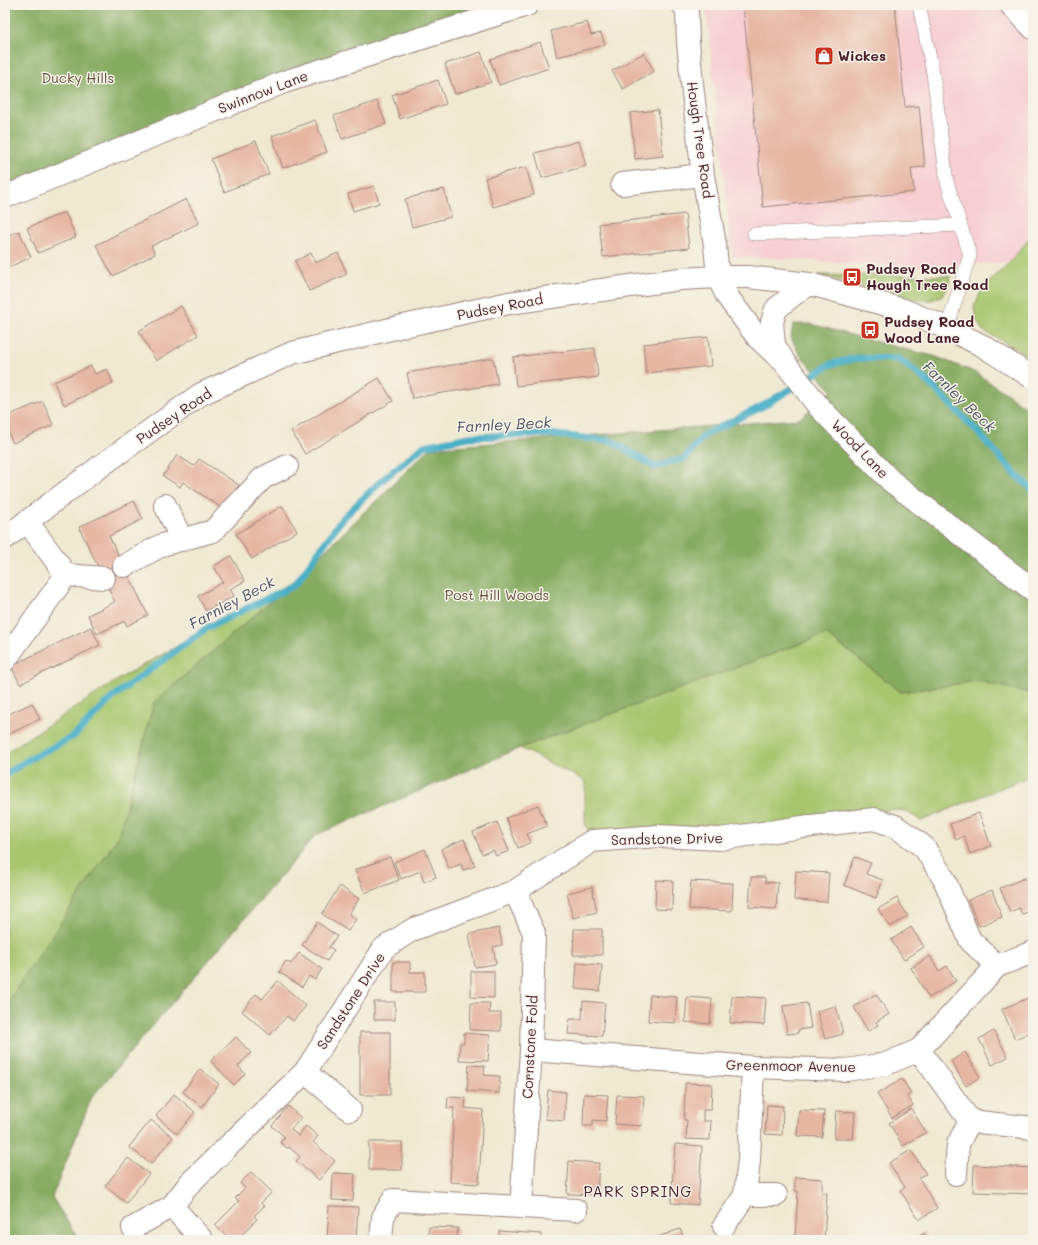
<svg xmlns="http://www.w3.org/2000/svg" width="1038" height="1245" font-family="Mali,sans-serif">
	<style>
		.built { fill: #f7cfd3 }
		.green { fill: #a7c66e; stroke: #78724c }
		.forest { fill: #85ab61; stroke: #686546 }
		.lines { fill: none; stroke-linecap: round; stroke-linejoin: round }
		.stream { stroke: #48afc7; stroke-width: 7 }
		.building { fill: #e6b6a1 }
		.lane-casing { stroke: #9d847e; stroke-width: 14 }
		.street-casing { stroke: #9d847e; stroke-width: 24 }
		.secondary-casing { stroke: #9d847e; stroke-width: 24 }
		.highway-casing { stroke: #9d847e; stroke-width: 24 }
		.lane { stroke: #fff; stroke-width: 13 }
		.street { stroke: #fff; stroke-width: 22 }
		.secondary { stroke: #fff; stroke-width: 22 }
		.highway { stroke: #fff; stroke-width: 22 }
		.labels { text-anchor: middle; stroke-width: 3; stroke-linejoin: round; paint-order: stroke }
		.poi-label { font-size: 14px; font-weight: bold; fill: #4a1f2b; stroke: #f7f3e8; text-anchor: start }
		.park-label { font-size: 14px; fill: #66513f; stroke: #f7f3e8 }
		.street-label { font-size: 14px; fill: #4a1f2b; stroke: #f7f3e8 }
		.water-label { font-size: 15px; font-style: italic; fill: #495162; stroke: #f7f3e8 }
		.neighbourhood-label { font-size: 15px; letter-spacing: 1px; fill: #4a1f2b; stroke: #f7f3e8 }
	</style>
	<rect width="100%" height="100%" fill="#f7f3e8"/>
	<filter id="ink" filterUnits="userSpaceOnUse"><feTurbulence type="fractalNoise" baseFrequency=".025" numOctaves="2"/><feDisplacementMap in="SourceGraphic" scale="8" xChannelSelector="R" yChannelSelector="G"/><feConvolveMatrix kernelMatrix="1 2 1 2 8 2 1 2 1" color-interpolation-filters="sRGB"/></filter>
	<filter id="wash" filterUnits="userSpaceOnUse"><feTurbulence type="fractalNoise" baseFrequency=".012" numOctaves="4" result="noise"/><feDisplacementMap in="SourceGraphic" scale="16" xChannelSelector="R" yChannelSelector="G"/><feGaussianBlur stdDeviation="0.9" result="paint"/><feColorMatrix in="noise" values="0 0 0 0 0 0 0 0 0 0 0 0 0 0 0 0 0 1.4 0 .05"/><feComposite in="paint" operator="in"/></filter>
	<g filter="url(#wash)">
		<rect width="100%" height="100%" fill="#f0e9d1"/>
		<path class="built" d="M706 5H1011L1033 28V234L1010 262 919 267 732 256Z"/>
		<path class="green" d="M1033 234V360L1003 341 983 331 976 320 974 307 982 289 1010 262Z
			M819 275 950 276C947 302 931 302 909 299Z
			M293 582 154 702 118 837 5 1006V753L127 674Z
			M826 634 901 692 977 681 1032 693 1033 775 921 821 905 811 889 809 874 819 592 841 585 823V781L520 748Z"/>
		<path class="forest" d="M5 5H485L283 75 5 185Z
			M793 324H811L892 346 934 356 974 372 1009 395 1033 413V694L977 681 901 692 826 634 520 748 316 835 92 1097 52 1197 79 1240H5V1006L118 837 154 702 293 582 430 448 799 419 832 391 800 355 791 338Z"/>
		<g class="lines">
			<path class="stream" d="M5 775 28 760 74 736 114 696 207 628 295 585 342 519 381 481 424 446 469 437 547 434 612 441 655 467 685 458 704 435 763 406 831 364 857 358 899 359 928 382 973 427 1015 474 1033 490"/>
		</g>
		<g id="blocks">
			<path class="building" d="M743 5H895L905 107 919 106 925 167 911 168 914 192 763 207Z
				M587 22 591 35 601 33 605 45 557 57 551 31Z
				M540 42 549 68 499 85 490 59Z
				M481 52 491 82 455 94 445 64Z
				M644 53 654 71 623 89 612 71Z
				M438 80 446 104 400 119 392 95Z
				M377 101 386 124 342 139 334 116Z
				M658 110 663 156 635 159 630 113Z
				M315 120 327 152 283 168 272 136Z
				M256 141 269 174 224 192 211 159Z
				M579 141 586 166 542 178 535 153Z
				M526 167 534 195 493 207 485 178Z
				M374 186 379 203 353 211 348 194Z
				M444 189 451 217 412 227 405 199Z
				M186 199 199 223 151 246 155 254 113 276 96 245Z
				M65 212 76 237 38 253 27 228Z
				M685 214 689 248 603 257 599 224Z
				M19 231 31 257 5 269V237Z
				M311 253 315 263 338 253 347 274 309 291 295 261Z
				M181 306 198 335 156 361 139 331Z
				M708 337 711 366 646 373 643 344Z
				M595 348 598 377 516 386 513 357Z
				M493 358 498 384 412 398 407 373Z
				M91 366 95 374 107 369 113 383 64 405 54 382Z
				M379 378 393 401 305 454 291 431Z
				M43 401 53 425 13 443 5 425V417Z
				M177 455 194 466 199 459 239 485 223 509 183 482 180 487 163 476Z
				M134 501 143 519 109 536 148 615 127 626 125 621 97 634 88 615 115 602 79 527Z
				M282 506 297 531 252 559 236 534Z
				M231 556 245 581 230 589 234 596 206 611 198 596 223 582 214 566Z
				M91 627 100 645 20 684 11 666Z
				M32 703 40 719 5 736V716Z
				M538 805 547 826 527 834 531 842 518 848 506 818Z
				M979 813 991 846 970 854 964 836 956 840 950 824Z
				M497 822 509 851 496 856 493 850 482 854 473 832Z
				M464 839 475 866 463 870 461 864 449 869 441 849Z
				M425 849 436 877 424 882 420 871 401 879 394 862Z
				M390 857 399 880 365 893 355 870Z
				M855 857 871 863 866 874 883 880 876 898 844 885Z
				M796 871 829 873 827 902 794 900Z
				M751 877H765V882L778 883 776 909 749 907Z
				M1025 878 1033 897V910L1022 914 1019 908 1010 912 1000 888Z
				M656 880 673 881 672 910 655 909Z
				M691 881 733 883 732 911 689 909Z
				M340 886 359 899 349 914 356 919 348 931 322 914Z
				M592 887 597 912 573 918 567 893Z
				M992 890 1002 917 979 926 968 900Z
				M897 898 908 916 890 927 878 909Z
				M317 922 337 936 329 947 334 950 327 961 302 945Z
				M911 927 924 947 904 960 891 940Z
				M499 928 502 945 493 947 496 964 475 967 469 934Z
				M574 929H602V955H573Z
				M299 953 322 969 315 980 309 976 302 987 279 972 286 961 291 964Z
				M930 956 939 971 947 966 956 981 929 998 911 968Z
				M393 962H410V972H425V992H393Z
				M577 963 602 965 600 991 575 989Z
				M471 971H494V998L471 997Z
				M278 981 306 1006 293 1021 287 1016 270 1035 242 1011 256 994 262 999Z
				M876 994 889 1014 876 1022 878 1025 868 1031 854 1007Z
				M650 995 677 997 675 1023 648 1021Z
				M732 996 766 998 764 1025 730 1023Z
				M687 997 712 999 710 1024 685 1022Z
				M1028 998 1033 1010V1031L1015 1039 1002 1009Z
				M583 1001 605 1003 602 1036 568 1034 570 1019H582Z
				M374 1002H395V1020H374Z
				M471 1003H490L489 1013H501V1031L470 1030Z
				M807 1003 811 1028 798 1030V1033L787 1034 783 1006Z
				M836 1006 843 1034 825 1039 817 1011Z
				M994 1031 1008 1057 992 1065 979 1039Z
				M360 1032H390V1095H360Z
				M464 1033 490 1035 488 1061 459 1060 460 1043H464Z
				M236 1037 251 1053 238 1066 245 1074 234 1085 211 1061Z
				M965 1052 980 1077 966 1086 951 1061Z
				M469 1065 485 1066 484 1075 500 1076 499 1093 467 1091Z
				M200 1069 219 1084 202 1107 183 1092Z
				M902 1079 911 1093 907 1096 913 1105 892 1118 877 1094Z
				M685 1083 712 1084 711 1110H703V1121H711L710 1140 686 1139 687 1120H684Z
				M548 1090 566 1092 564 1121 545 1119Z
				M174 1094 195 1112 177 1134 156 1116Z
				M584 1094 608 1095 606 1121 593 1120V1126H583Z
				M617 1095 644 1096 642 1126 615 1124Z
				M448 1097 466 1098 465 1108 483 1110 479 1184 450 1182 454 1108H447Z
				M767 1105 783 1106 782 1135 765 1134Z
				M288 1106 301 1118 291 1129 298 1136 306 1126 318 1136 313 1142 335 1161 319 1180 296 1161 300 1157 289 1147 287 1148 280 1142 285 1137 272 1126Z
				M911 1109 926 1132 903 1146 889 1123Z
				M799 1110 824 1111 822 1137 797 1136Z
				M836 1111 855 1112 853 1139H834Z
				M151 1120 173 1137 151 1164 129 1147Z
				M369 1142H402V1170H369Z
				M675 1144 702 1146 698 1205 671 1203Z
				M911 1150 926 1174 919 1178 937 1208 919 1220 900 1190 905 1187 889 1163Z
				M128 1158 149 1174 126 1203 105 1186Z
				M569 1161 599 1163 597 1195 567 1194Z
				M974 1165 1033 1168V1194L973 1192Z
				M251 1172 272 1192 261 1203 264 1206 254 1216 257 1219 237 1240H230L215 1225 239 1201 235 1198 245 1188 240 1183Z
				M333 1173 355 1174 353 1201 332 1200Z
				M795 1177 822 1179V1193H827L824 1240 795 1238 798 1191H795Z
				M329 1206 358 1207 356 1240H327Z
				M429 1227 458 1228 457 1240H428Z
				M680 1229 685 1240H656L655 1238Z
				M499 1231 541 1234V1240H499Z
				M924 1233 928 1240H912Z
				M566 1237 591 1239V1240H566Z"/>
		</g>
	</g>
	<g filter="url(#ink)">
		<use href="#blocks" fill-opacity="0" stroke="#9d847e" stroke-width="1"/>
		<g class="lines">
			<defs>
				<path id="lane" d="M919 5 933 73 947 182 970 255 947 328
					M754 234 960 225"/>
				<path id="street" d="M683 5 687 10 688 42 693 93 703 175 715 245 718 277
					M622 184 703 175
					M5 197 284 82 527 5
					M165 505 182 540
					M27 521 66 575
					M124 566 162 545 213 531 263 478 287 466
					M5 660 66 575 104 578
					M531 1050 753 1067 846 1070 886 1064 919 1050 997 966 1033 952
					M919 1050 970 1121 1033 1128
					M305 1072 350 1110
					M956 1174 958 1144 970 1121
					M745 1195H776
					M521 1207 576 1210
					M724 1226 745 1195 749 1160 753 1067
					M133 1228 172 1206
					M202 1240 172 1206 190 1183 305 1072 384 948 412 930 515 891 592 841 658 836 720 839 802 827 874 819 895 826 924 847 944 879 970 940 997 966
					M381 1240 383 1217 393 1200 521 1207 531 1050 534 933 515 891"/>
				<path id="secondary" d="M718 277 727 296 758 338 785 363 819 407 891 481 1033 590
					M782 358 774 345 772 322 776 309 793 295 810 284
					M5 538 98 468 201 394 292 353 399 327 509 303 680 279 718 277H748L810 284 901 309 947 328 983 346 1033 378"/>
				<path id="highway" d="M1011 5 1033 28"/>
			</defs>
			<use href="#lane" class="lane-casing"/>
			<use href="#street" class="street-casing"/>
			<use href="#secondary" class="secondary-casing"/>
			<use href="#highway" class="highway-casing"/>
			<use href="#lane" class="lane"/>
			<use href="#street" class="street"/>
			<use href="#secondary" class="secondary"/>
			<use href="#highway" class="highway"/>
		</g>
	</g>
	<defs>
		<symbol id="shop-square" viewBox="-11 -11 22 22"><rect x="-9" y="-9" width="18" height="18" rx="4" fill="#c8321e" stroke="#f7f3e8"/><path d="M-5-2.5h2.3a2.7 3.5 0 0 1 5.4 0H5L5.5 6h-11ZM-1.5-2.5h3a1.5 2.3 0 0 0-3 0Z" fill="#fff"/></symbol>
		<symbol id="bus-square" viewBox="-11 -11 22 22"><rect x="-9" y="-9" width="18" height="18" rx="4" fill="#c8321e" stroke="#f7f3e8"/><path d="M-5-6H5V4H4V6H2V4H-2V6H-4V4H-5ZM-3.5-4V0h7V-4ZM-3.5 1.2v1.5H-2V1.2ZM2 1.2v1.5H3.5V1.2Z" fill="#fff"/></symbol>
	</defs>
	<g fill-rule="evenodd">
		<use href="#shop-square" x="813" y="45" width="22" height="22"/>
		<use href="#bus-square" x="841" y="266" width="22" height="22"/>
		<use href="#bus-square" x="859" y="319" width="22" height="22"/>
	</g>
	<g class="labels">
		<g class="poi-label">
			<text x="838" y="61">Wickes</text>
			<text x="866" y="274">Pudsey Road<tspan x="866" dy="16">Hough Tree Road</tspan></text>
			<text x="884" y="327">Pudsey Road<tspan x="884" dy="16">Wood Lane</tspan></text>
		</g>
		<g class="park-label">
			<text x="78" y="83">Ducky Hills</text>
			<text x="497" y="600">Post Hill Woods</text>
		</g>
		<g class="street-label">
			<text transform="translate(263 92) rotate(-21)" y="5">Swinnow Lane</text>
			<text transform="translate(700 140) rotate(82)" y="5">Hough Tree Road</text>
			<text transform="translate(500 307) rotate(-11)" y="5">Pudsey Road</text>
			<text transform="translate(174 416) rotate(-34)" y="5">Pudsey Road</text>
			<text transform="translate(860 449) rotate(46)" y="5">Wood Lane</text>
			<text transform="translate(667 839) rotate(-1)" y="5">Sandstone Drive</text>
			<text transform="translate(351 1001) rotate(-57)" y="5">Sandstone Drive</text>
			<text transform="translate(530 1047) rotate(-87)" y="5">Cornstone Fold</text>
			<text transform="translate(791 1066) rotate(1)" y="5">Greenmoor Avenue</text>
		</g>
		<g class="water-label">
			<text transform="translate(959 397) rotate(44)" y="5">Farnley Beck</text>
			<text transform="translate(504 425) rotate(-3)" y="5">Farnley Beck</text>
			<text transform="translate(232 603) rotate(-28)" y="5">Farnley Beck</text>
		</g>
		<g class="neighbourhood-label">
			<text x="638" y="1197">PARK SPRING</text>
		</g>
	</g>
	<rect width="1038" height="1245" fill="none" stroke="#f7f3e8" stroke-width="20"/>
</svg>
